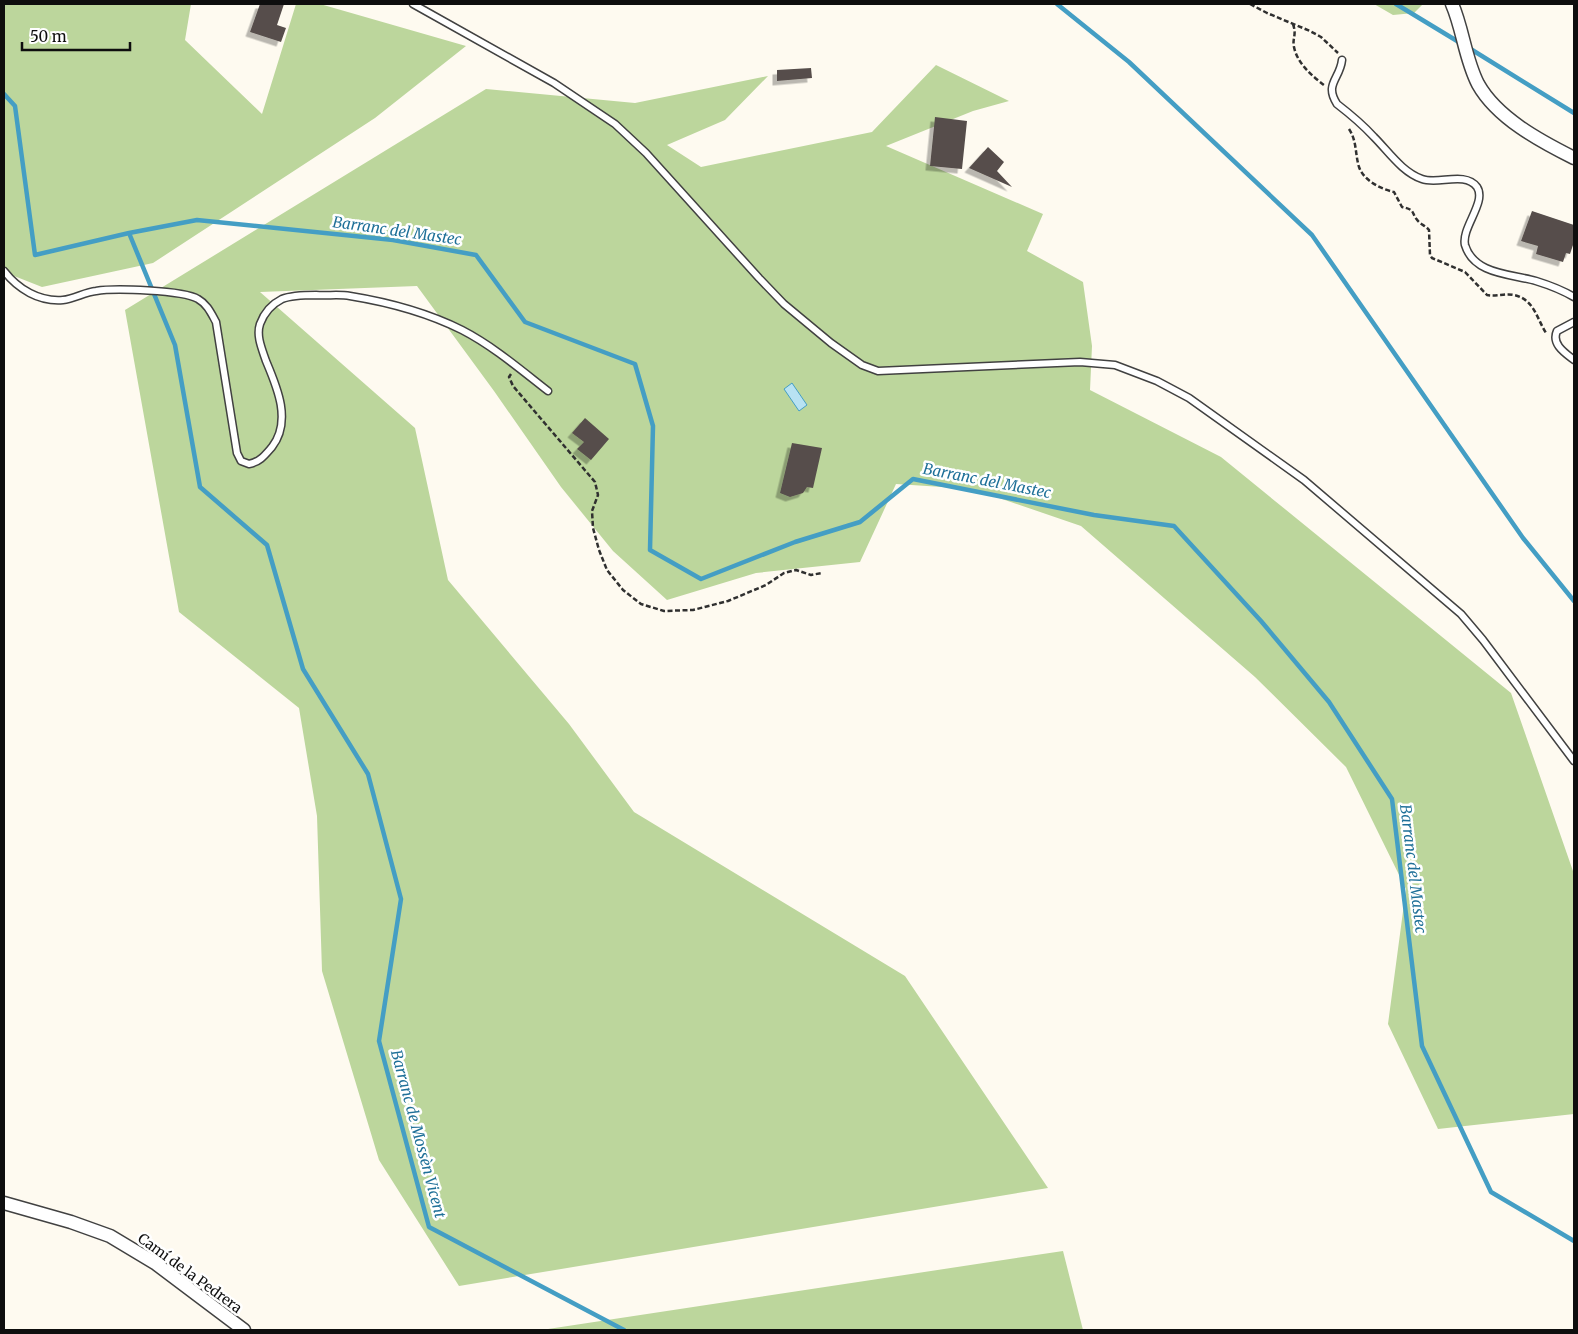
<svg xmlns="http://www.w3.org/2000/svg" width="1578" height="1334" font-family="Merriweather,serif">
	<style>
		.forest { fill: #bcd69c }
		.water { fill: #b8e2f2; stroke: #449ec4 }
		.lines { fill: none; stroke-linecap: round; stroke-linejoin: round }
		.stream { stroke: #449ec4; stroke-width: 4.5 }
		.building { fill: #564e4b; filter: url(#shadow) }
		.service-casing { stroke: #414141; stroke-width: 9 }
		.minor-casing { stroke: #414141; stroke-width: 15 }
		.path { stroke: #303030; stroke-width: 2.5; stroke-dasharray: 5 2.5; stroke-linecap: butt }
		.service { stroke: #fff; stroke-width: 6 }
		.minor { stroke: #fff; stroke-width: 12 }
		.labels { text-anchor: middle; stroke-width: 5; stroke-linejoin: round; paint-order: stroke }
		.street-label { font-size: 14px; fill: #0e0e0e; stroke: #fff }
		.water-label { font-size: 15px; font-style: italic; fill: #1f7098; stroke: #fff }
	</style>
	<defs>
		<filter id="shadow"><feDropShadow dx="-4.5" dy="4.5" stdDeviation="0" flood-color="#0004"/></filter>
	</defs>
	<rect width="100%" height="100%" fill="#fefaf0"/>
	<path class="forest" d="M4 4H191L185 40 262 114 296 4H320L466 46 375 118 153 263 42 287 4 272Z
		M1374 4H1423L1414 13 1393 15Z
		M936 65 1009 101 973 111 886 146 1043 214 1027 251 1083 282 1092 346 1090 390 1221 457 1511 693 1574 874V1114L1438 1129 1388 1024 1406 889 1346 767 1255 677 1081 526 973 489 896 484 860 562 756 573 667 600 613 551 561 487 494 391 417 286 260 292 415 428 448 580 569 724 634 812 905 976 1048 1188 459 1286 379 1160 322 971 317 816 299 708 179 612 125 310 486 89 635 103 768 76 725 120 667 145 701 167 872 132Z
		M1063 1251 1083 1330H548V1329Z"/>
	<path class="water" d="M792 383 807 405 799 411 784 389Z"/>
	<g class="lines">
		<path class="stream" d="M1057 4 1129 62 1312 235 1523 538 1574 601
			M1396 4 1462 44
			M1469 48 1574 113
			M4 94 15 106 35 255 129 233 175 345 200 487 267 545 303 669 368 774 401 899 379 1041 429 1227 624 1330
			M129 233 197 220 393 240 476 255 525 322 635 364 653 426 650 550 701 579 795 542 860 522 913 479 1094 515 1174 526 1261 621 1329 702 1392 799 1422 1046 1491 1192 1574 1241"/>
	</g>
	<path class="building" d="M260 4H284L277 25 286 28 281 42 250 32Z
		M811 68 812 78 777 81V70Z
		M935 117 967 121 962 169 930 166Z
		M988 147 1004 162 997 171 1012 187 969 168Z
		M1532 211 1574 225V242L1570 254 1566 253 1563 262 1536 254 1538 246 1521 241Z
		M585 418 609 439 591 460 577 449 584 442 572 433Z
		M792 443 822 448 813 488 807 487 803 493 790 497 780 493Z"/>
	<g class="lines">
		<defs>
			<path id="service" d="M413 4 554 83 615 124 646 153 759 278 784 304 831 343 862 365 878 371 1080 362 1115 365 1157 381 1189 398 1304 480 1461 614 1483 640 1574 761
				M1342 60C1340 79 1324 84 1337 104 1350 114 1363 125 1374 137 1389 152 1402 172 1422 179 1438 185 1465 171 1477 187 1487 202 1461 228 1465 245 1474 275 1512 274 1536 281 1549 285 1562 290 1574 297
				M4 271C18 289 39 302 63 300 74 299 85 292 96 291 114 288 183 290 198 299 207 304 211 313 216 322L237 453 241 461 249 464C260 462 265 455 272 447 292 421 277 387 266 361 262 349 256 336 260 324 264 313 272 304 282 299 292 295 306 295 316 295 327 296 339 294 350 296 387 302 428 313 462 330 493 346 521 370 548 391
				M1574 322 1557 331C1551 344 1565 353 1574 360"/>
			<path id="minor" d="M1452 4C1463 29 1465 59 1478 84 1497 118 1540 141 1574 158
				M4 1203 71 1222 110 1236 155 1263 244 1330"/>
		</defs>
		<use href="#service" class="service-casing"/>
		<use href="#minor" class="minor-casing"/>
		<path class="path" d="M1250 4 1267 13 1310 31 1321 37 1338 53
			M1293 24C1297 36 1292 38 1294 47 1297 63 1312 76 1324 85
			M1349 129C1357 141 1355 154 1359 167 1364 181 1381 189 1394 192L1402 207C1417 210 1410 213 1419 222 1422 225 1426 226 1429 230L1430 255 1432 258 1465 272 1487 295C1496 297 1505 293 1514 295 1534 299 1537 319 1546 333
			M511 374 509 377 513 386 595 482 598 495 592 511 593 528 599 550 607 570 623 590 641 604 664 611 693 610 728 601 766 585 784 573 796 570 811 575 822 573"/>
		<use href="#service" class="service"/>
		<use href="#minor" class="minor"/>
	</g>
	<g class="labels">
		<g class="street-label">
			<text transform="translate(190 1273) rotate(36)" y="5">Camí de la Pedrera</text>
		</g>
		<g class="water-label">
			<text transform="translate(397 231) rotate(8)" y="5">Barranc del Mastec</text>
			<text transform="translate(987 481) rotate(11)" y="5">Barranc del Mastec</text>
			<text transform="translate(1413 869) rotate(83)" y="5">Barranc del Mastec</text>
			<text transform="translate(418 1134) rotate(75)" y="5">Barranc de Mossèn Vicent</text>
		</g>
	</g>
	<rect width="1578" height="1334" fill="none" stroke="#0e0e0e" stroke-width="10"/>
	<path d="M22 42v8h108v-8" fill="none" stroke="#0e0e0e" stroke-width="2.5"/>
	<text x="30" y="42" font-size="15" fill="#0e0e0e" stroke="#ffffff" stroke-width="4" paint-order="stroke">50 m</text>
</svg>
